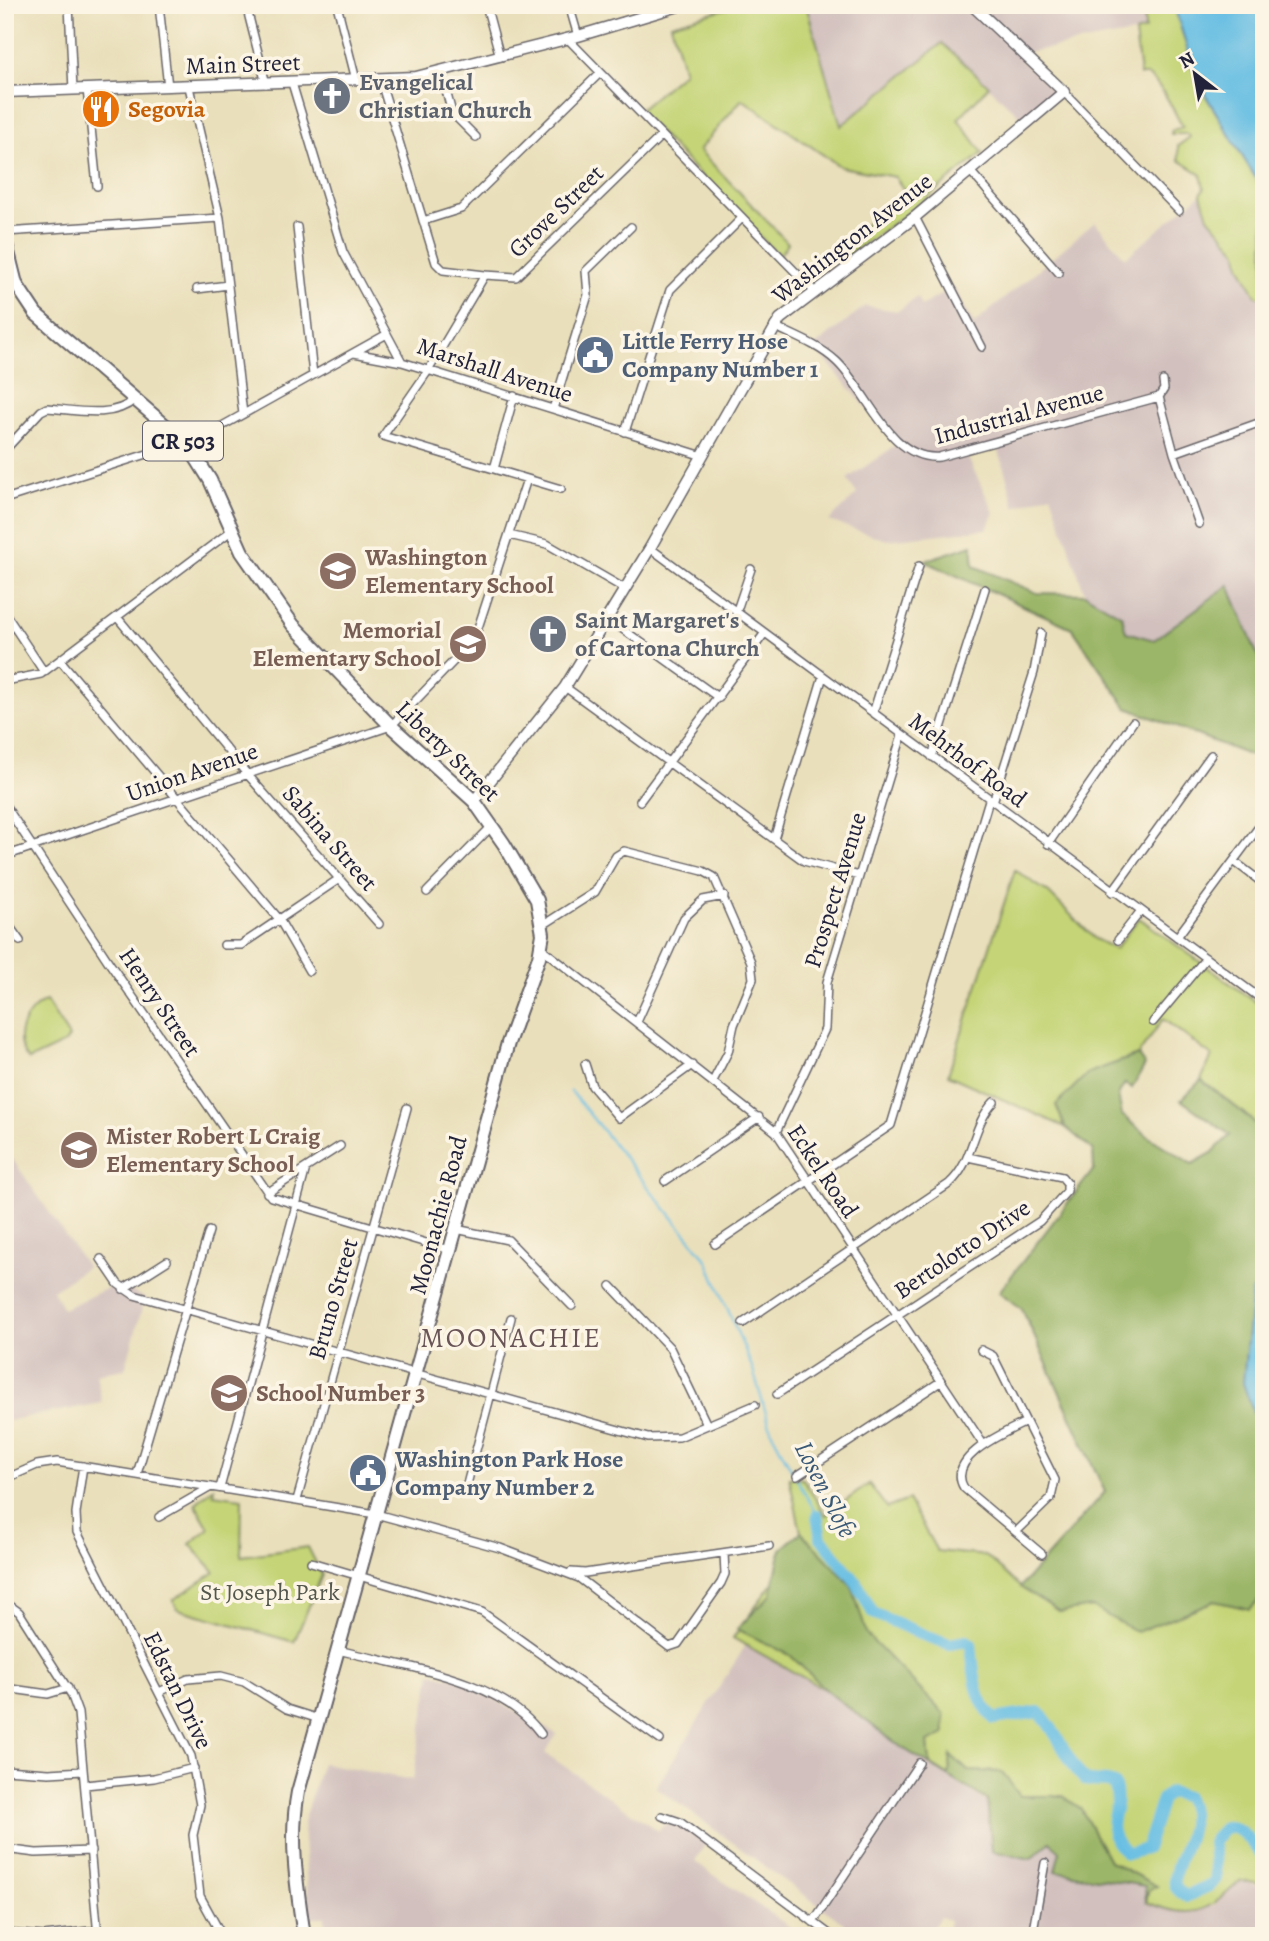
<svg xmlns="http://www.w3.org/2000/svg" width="1269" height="1941" font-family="Alegreya,serif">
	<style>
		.industrial { fill: #d1c0bd }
		.green { fill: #c4d476; stroke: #737b58; stroke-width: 2 }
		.forest { fill: #9bb667; stroke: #5e6c51; stroke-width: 2 }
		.water { fill: #66bee3; stroke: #44708f; stroke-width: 2 }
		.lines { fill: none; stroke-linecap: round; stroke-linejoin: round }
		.stream { stroke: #66bee3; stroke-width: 2 }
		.river { stroke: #66bee3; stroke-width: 12 }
		.minor-casing { stroke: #686467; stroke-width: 10 }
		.tertiary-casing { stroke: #686467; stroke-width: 13 }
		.primary-casing { stroke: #686467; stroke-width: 16 }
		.minor { stroke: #fff; stroke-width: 7 }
		.tertiary { stroke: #fff; stroke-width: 10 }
		.primary { stroke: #fff; stroke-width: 12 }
		.labels { text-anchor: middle; stroke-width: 7; stroke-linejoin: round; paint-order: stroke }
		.shield { fill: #fcf5e5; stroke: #63616e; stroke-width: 2 }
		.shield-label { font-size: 23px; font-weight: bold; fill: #22223b }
		.street-label { font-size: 24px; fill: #22223b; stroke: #fcf5e5 }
		.worship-label { font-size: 24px; font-weight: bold; fill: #5b616d; stroke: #fcf5e5; text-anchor: start }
		.food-label { font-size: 24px; font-weight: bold; fill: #c56008; stroke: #fcf5e5; text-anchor: start }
		.service-label { font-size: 24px; font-weight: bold; fill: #4e5e75; stroke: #fcf5e5; text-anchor: start }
		.education-label { font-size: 24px; font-weight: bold; fill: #785e54; stroke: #fcf5e5; text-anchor: start }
		.park-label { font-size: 24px; fill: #53574d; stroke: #fcf5e5 }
		.water-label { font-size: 26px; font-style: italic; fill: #3a5976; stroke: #fcf5e5 }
		.quarter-label { font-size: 28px; letter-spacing: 2px; fill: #695457; stroke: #fcf5e5 }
	</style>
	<rect width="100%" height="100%" fill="#fcf5e5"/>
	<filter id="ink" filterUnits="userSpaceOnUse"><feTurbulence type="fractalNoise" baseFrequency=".0143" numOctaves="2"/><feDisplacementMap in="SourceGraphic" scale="14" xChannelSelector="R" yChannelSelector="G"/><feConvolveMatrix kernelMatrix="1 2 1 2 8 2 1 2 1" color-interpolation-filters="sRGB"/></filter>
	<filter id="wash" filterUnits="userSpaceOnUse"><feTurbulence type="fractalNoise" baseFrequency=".00686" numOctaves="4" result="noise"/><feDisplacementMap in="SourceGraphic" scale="28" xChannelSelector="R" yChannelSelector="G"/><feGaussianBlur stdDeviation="1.57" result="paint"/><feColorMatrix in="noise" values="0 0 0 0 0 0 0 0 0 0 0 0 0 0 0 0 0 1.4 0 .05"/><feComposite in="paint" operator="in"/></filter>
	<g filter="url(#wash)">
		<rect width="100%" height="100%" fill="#e9dfba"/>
		<path class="industrial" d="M806 5H1144L1145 31 1028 52 1021 60 1055 92 1023 119 942 43 841 126Z
			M1201 194 1208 217 1238 252 1240 265 1256 296 1264 298V671L1229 585 1154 640 1126 632 1122 616 1085 594 1051 494 1015 507 997 444 966 454 994 512 987 529 887 540 829 521 857 494 847 479 898 444 814 347 865 306 898 311 917 297 921 306 954 287 974 324 1095 222 1125 258Z
			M5 1148 87 1267 53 1290 63 1309 117 1284 145 1298 125 1369 96 1374 102 1403 5 1421Z
			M746 1645 827 1691 901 1747 1050 1842 1060 1851 1055 1871 1145 1886 1146 1902 1213 1907 1240 1881 1254 1885 1264 1890V1936H947L950 1920 940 1917 927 1936H911L905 1932 902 1936H861L656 1787Z
			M431 1673 459 1680 557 1734 545 1753 658 1831 673 1816 708 1840 695 1862 803 1936H325V1917H309L303 1822 322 1763 413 1780Z"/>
		<path class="green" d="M738 5H806L841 126 942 43 989 86 958 119 983 153 912 210 847 256 843 250 875 215 911 200 895 177 841 167 742 99 699 150 788 243 779 256 638 111 684 72 671 24Z
			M1144 5H1174L1197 81 1264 192V298L1256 296 1240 265 1238 252 1208 217 1201 194 1204 188 1201 174 1179 160 1178 146 1190 137 1188 134H1171L1172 130 1183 127C1172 109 1165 88 1147 75H1140L1135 33 1145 30Z
			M1015 870 1049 893 1095 939 1115 949 1139 918 1264 1008V1133C1258 1122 1214 1091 1201 1080L1212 1056 1163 1019 1138 1055 1088 1073 1056 1105 1065 1127 948 1075Z
			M46 1001 69 1037 65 1043 29 1060C10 1040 24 1011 46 1001Z
			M789 1477 803 1479 826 1515 869 1484 887 1508 908 1500 937 1551 986 1556 1020 1587 1060 1612 1092 1607 1137 1632 1214 1601 1250 1609 1264 1594V1884L1240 1881C1206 1914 1192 1920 1146 1902L1148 1891 1156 1886 1109 1861 1081 1809 1063 1796 1020 1797 1002 1772 968 1771 951 1756 949 1776 930 1764 928 1742 910 1716 892 1740 827 1691 733 1638 779 1574 801 1532Z
			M214 1487 213 1494 242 1498 241 1556 308 1547 322 1575 294 1642 178 1609 173 1600 215 1572 190 1544 209 1528 195 1504Z"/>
		<path class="forest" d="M972 545 974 566 1037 593 1085 594 1122 616 1126 632 1154 640 1229 585 1264 671V761L1127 708 1072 628 924 561Z
			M1138 1055 1145 1065 1132 1088 1125 1083 1118 1095 1122 1115 1149 1137 1192 1164 1212 1153 1230 1135 1181 1100 1201 1080C1214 1091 1258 1122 1264 1133V1283L1252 1290 1243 1383 1264 1443V1594L1250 1609 1214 1601 1137 1632 1092 1607 1060 1612 1020 1587 1105 1492 1022 1309 999 1292 1094 1169 1093 1150 1065 1127 1056 1105 1088 1073Z
			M801 1532 852 1586 867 1635 944 1714 945 1734 928 1742 930 1764 949 1776 951 1755 968 1771 1002 1772 1020 1796H1063L1081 1809 1109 1861 1157 1886 1148 1891 1146 1902 1145 1886 1055 1871 1060 1851 1050 1842 1031 1859 992 1851 987 1800 901 1747 827 1691 790 1655 737 1629 771 1595 781 1549Z"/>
		<path class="water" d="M1174 5H1264V192L1197 81Z
			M1264 1283V1443L1243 1383 1252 1290Z"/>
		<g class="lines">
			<path class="stream" d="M570 1090 707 1260 752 1367 772 1433 794 1474
				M797 1479 817 1515"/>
			<path class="river" d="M817 1515 821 1538 857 1583 873 1613 929 1637 950 1644 967 1641 971 1644C974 1671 974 1699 994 1719L1039 1712C1055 1727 1074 1774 1086 1780 1095 1783 1105 1780 1114 1784 1125 1812 1096 1824 1127 1854L1146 1849 1162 1799 1170 1792 1186 1797C1209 1836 1150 1881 1187 1896L1211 1885 1216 1879 1213 1841 1225 1827C1244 1826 1250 1844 1264 1856"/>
		</g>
	</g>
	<g filter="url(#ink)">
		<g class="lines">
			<defs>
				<path id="minor" d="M69 5 73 90
					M159 5 168 87
					M246 5 266 84
					M337 5 356 80
					M486 5 500 57
					M569 5 578 36
					M568 39 814 291
					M441 72 452 113 476 137
					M380 79 436 263 443 270 485 275
					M292 83 343 252 402 362 703 456
					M189 87 220 218 243 414
					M87 89 97 186
					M1064 92 1179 211
					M971 172 1059 273
					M915 217 982 347
					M423 221 461 209 600 73
					M297 227 313 375
					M5 232 220 218
					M197 289 228 285
					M774 326C794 336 819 345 836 361 868 390 889 461 939 457L1159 397 1164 389 1163 381
					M354 353 402 362
					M1159 397 1174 453 1199 524
					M553 409 588 295 586 271 631 227
					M625 432 670 290 742 218
					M188 445 387 334
					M5 450 41 411 47 408C75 410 113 419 134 400
					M1174 453 1264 421
					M494 469 514 396
					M561 489 383 436 428 371 485 275 516 277 661 136
					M5 499 185 442
					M509 535 547 544 625 589
					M650 548 1264 1001
					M5 613 44 672
					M736 613 751 569
					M117 617 247 774 379 924
					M607 618 719 698
					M60 660 279 919 309 971
					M5 681 41 674 231 531
					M565 687 804 861 859 876
					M873 713 919 566
					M932 757 985 589
					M640 801 764 634
					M993 802 1034 672 1041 633
					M5 805 108 961 271 1197 450 1250
					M774 839 823 676
					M1048 844 1133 722
					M5 856 391 726 474 640 527 479
					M1235 862 1264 884
					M427 892 492 826
					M1112 892 1211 755
					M5 920 20 941
					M543 925 595 892 616 856 624 851 703 871 714 877 751 962 753 979 734 1025 728 1052 713 1081
					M1177 937 1264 820
					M1118 940 1140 912
					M224 945H241L339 879
					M541 948 776 1132 983 1444
					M637 1022 684 918 703 900 724 896
					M1153 1022 1206 958
					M585 1064 592 1086 619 1118 692 1065
					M776 1132 825 1029 827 982 902 735
					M665 1181 759 1117
					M267 1193 340 1146
					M456 1229 508 1240 572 1306
					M715 1244 891 1125 989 800
					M101 1259 118 1284 134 1295 648 1438 679 1437 755 1405
					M611 1286 670 1348 707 1425
					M123 1289 167 1261
					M743 1323 949 1184C974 1162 971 1126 994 1102
					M981 1350 993 1356 1055 1480 1051 1498 1016 1532
					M777 1394 1040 1221 1067 1191V1183L1062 1177 968 1157
					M1026 1422C1006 1432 945 1457 964 1488L1042 1554
					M83 1466 76 1513 77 1532 191 1756 200 1805 193 1835 200 1896 222 1936
					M137 1474 209 1231
					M797 1476 940 1382
					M5 1479 37 1465 57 1462 376 1514 500 1548 579 1578 669 1647 678 1644 721 1583 725 1574 724 1553
					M220 1488 306 1168
					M466 1488 511 1318
					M297 1500 407 1108
					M159 1517 211 1487
					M311 1562 482 1612 660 1740
					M571 1572 585 1573 769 1546
					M5 1602 19 1612 71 1694 78 1713 98 1936
					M338 1650C403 1667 500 1677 541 1734
					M5 1688 48 1694 68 1688
					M159 1692 188 1679 221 1676 244 1682 287 1709 319 1719
					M5 1770 49 1773 83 1771
					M85 1785 154 1778 194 1768
					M662 1816 680 1822 832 1936
					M5 1849 36 1853 91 1851
					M813 1922 919 1763
					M5 1933 44 1936 98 1930
					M1032 1936 1045 1863"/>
				<path id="tertiary" d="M5 92 416 77 578 36 682 5
					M474 801 565 687 650 548 780 319 915 217 1064 92 972 5"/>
				<path id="primary" d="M5 240 16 284 36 314 188 445 210 480 242 552 293 625 391 726 474 801 504 844 537 900 543 934 539 957 508 1043 298 1792C289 1839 297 1889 304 1936"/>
			</defs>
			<use href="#minor" class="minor-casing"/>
			<use href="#tertiary" class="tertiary-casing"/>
			<use href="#primary" class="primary-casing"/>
			<use href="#minor" class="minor"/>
			<use href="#tertiary" class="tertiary"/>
			<use href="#primary" class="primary"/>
		</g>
	</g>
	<defs>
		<symbol id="church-disc" viewBox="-11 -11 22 22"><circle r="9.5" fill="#6b7280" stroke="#fcf5e5"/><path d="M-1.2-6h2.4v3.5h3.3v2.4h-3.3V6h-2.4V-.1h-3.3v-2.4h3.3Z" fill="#fff"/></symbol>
		<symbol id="restaurant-disc" viewBox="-11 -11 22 22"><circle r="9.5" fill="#e8710a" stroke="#fcf5e5"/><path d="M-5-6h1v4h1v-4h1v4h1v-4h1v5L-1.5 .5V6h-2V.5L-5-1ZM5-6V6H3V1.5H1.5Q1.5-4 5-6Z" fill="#fff"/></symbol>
		<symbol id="civic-disc" viewBox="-11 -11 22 22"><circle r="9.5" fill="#5c6f8a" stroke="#fcf5e5"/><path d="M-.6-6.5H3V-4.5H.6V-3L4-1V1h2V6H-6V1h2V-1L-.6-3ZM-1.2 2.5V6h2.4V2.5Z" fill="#fff"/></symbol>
		<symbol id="school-disc" viewBox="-11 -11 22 22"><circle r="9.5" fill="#8d6e63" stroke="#fcf5e5"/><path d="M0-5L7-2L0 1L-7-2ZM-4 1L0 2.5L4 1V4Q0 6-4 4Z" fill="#fff"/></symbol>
	</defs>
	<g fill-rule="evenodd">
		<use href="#church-disc" x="310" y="74" width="44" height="44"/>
		<use href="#restaurant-disc" x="79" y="87" width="44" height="44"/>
		<use href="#civic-disc" x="573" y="333" width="44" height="44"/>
		<use href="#school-disc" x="316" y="549" width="44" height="44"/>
		<use href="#church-disc" x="526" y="612" width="44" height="44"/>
		<use href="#school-disc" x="446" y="622" width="44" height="44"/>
		<use href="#school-disc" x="57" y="1128" width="44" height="44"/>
		<use href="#school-disc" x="207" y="1371" width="44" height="44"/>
		<use href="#civic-disc" x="346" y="1451" width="44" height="44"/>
	</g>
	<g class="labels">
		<rect class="shield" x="143" y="421.5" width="80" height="39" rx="5"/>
		<g class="shield-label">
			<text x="183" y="449">CR 503</text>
		</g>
		<g class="street-label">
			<text transform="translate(243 64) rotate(-2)" y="8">Main Street</text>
			<text transform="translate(556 211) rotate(-44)" y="8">Grove Street</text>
			<text transform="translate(852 238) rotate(-38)" y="8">Washington Avenue</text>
			<text transform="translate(495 370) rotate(18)" y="8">Marshall Avenue</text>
			<text transform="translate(1019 414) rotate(-15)" y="8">Industrial Avenue</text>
			<text transform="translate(448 751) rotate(44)" y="8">Liberty Street</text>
			<text transform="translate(968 760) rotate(37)" y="8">Mehrhof Road</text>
			<text transform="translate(192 772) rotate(-19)" y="8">Union Avenue</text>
			<text transform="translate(330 838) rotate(49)" y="8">Sabina Street</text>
			<text transform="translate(835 890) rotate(-73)" y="8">Prospect Avenue</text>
			<text transform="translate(160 1002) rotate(56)" y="8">Henry Street</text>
			<text transform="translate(823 1171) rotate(56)" y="8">Eckel Road</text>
			<text transform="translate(438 1215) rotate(-75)" y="8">Moonachie Road</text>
			<text transform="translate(962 1249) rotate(-34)" y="8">Bertolotto Drive</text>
			<text transform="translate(333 1299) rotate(-74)" y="8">Bruno Street</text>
			<text transform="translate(178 1690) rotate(64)" y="8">Edstan Drive</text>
		</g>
		<g class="worship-label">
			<text x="359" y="90">Evangelical<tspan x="359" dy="28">Christian Church</tspan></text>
			<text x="575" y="628">Saint Margaret's<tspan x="575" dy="28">of Cartona Church</tspan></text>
		</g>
		<g class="food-label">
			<text x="128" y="117">Segovia</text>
		</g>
		<g class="service-label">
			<text x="622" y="349">Little Ferry Hose<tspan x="622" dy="28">Company Number 1</tspan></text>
			<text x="395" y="1467">Washington Park Hose<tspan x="395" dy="28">Company Number 2</tspan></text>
		</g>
		<g class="education-label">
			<text x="365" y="565">Washington<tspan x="365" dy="28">Elementary School</tspan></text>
			<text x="441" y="638" text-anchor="end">Memorial<tspan x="441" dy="28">Elementary School</tspan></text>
			<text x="106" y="1144">Mister Robert L Craig<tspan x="106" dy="28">Elementary School</tspan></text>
			<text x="256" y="1401">School Number 3</text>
		</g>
		<g class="park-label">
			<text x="270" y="1600">St Joseph Park</text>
		</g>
		<g class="water-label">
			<text transform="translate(826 1489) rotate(63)" y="9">Losen Slofe</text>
		</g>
		<g class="quarter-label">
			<text x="511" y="1347">MOONACHIE</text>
		</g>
	</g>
	<rect width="1269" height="1941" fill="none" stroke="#fcf5e5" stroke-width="28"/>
	<g transform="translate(1195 74) rotate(329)" stroke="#fcf5e5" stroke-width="5" paint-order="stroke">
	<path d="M0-5L12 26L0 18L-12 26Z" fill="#22223b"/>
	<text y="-10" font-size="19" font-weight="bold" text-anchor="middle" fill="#22223b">N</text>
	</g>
</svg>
